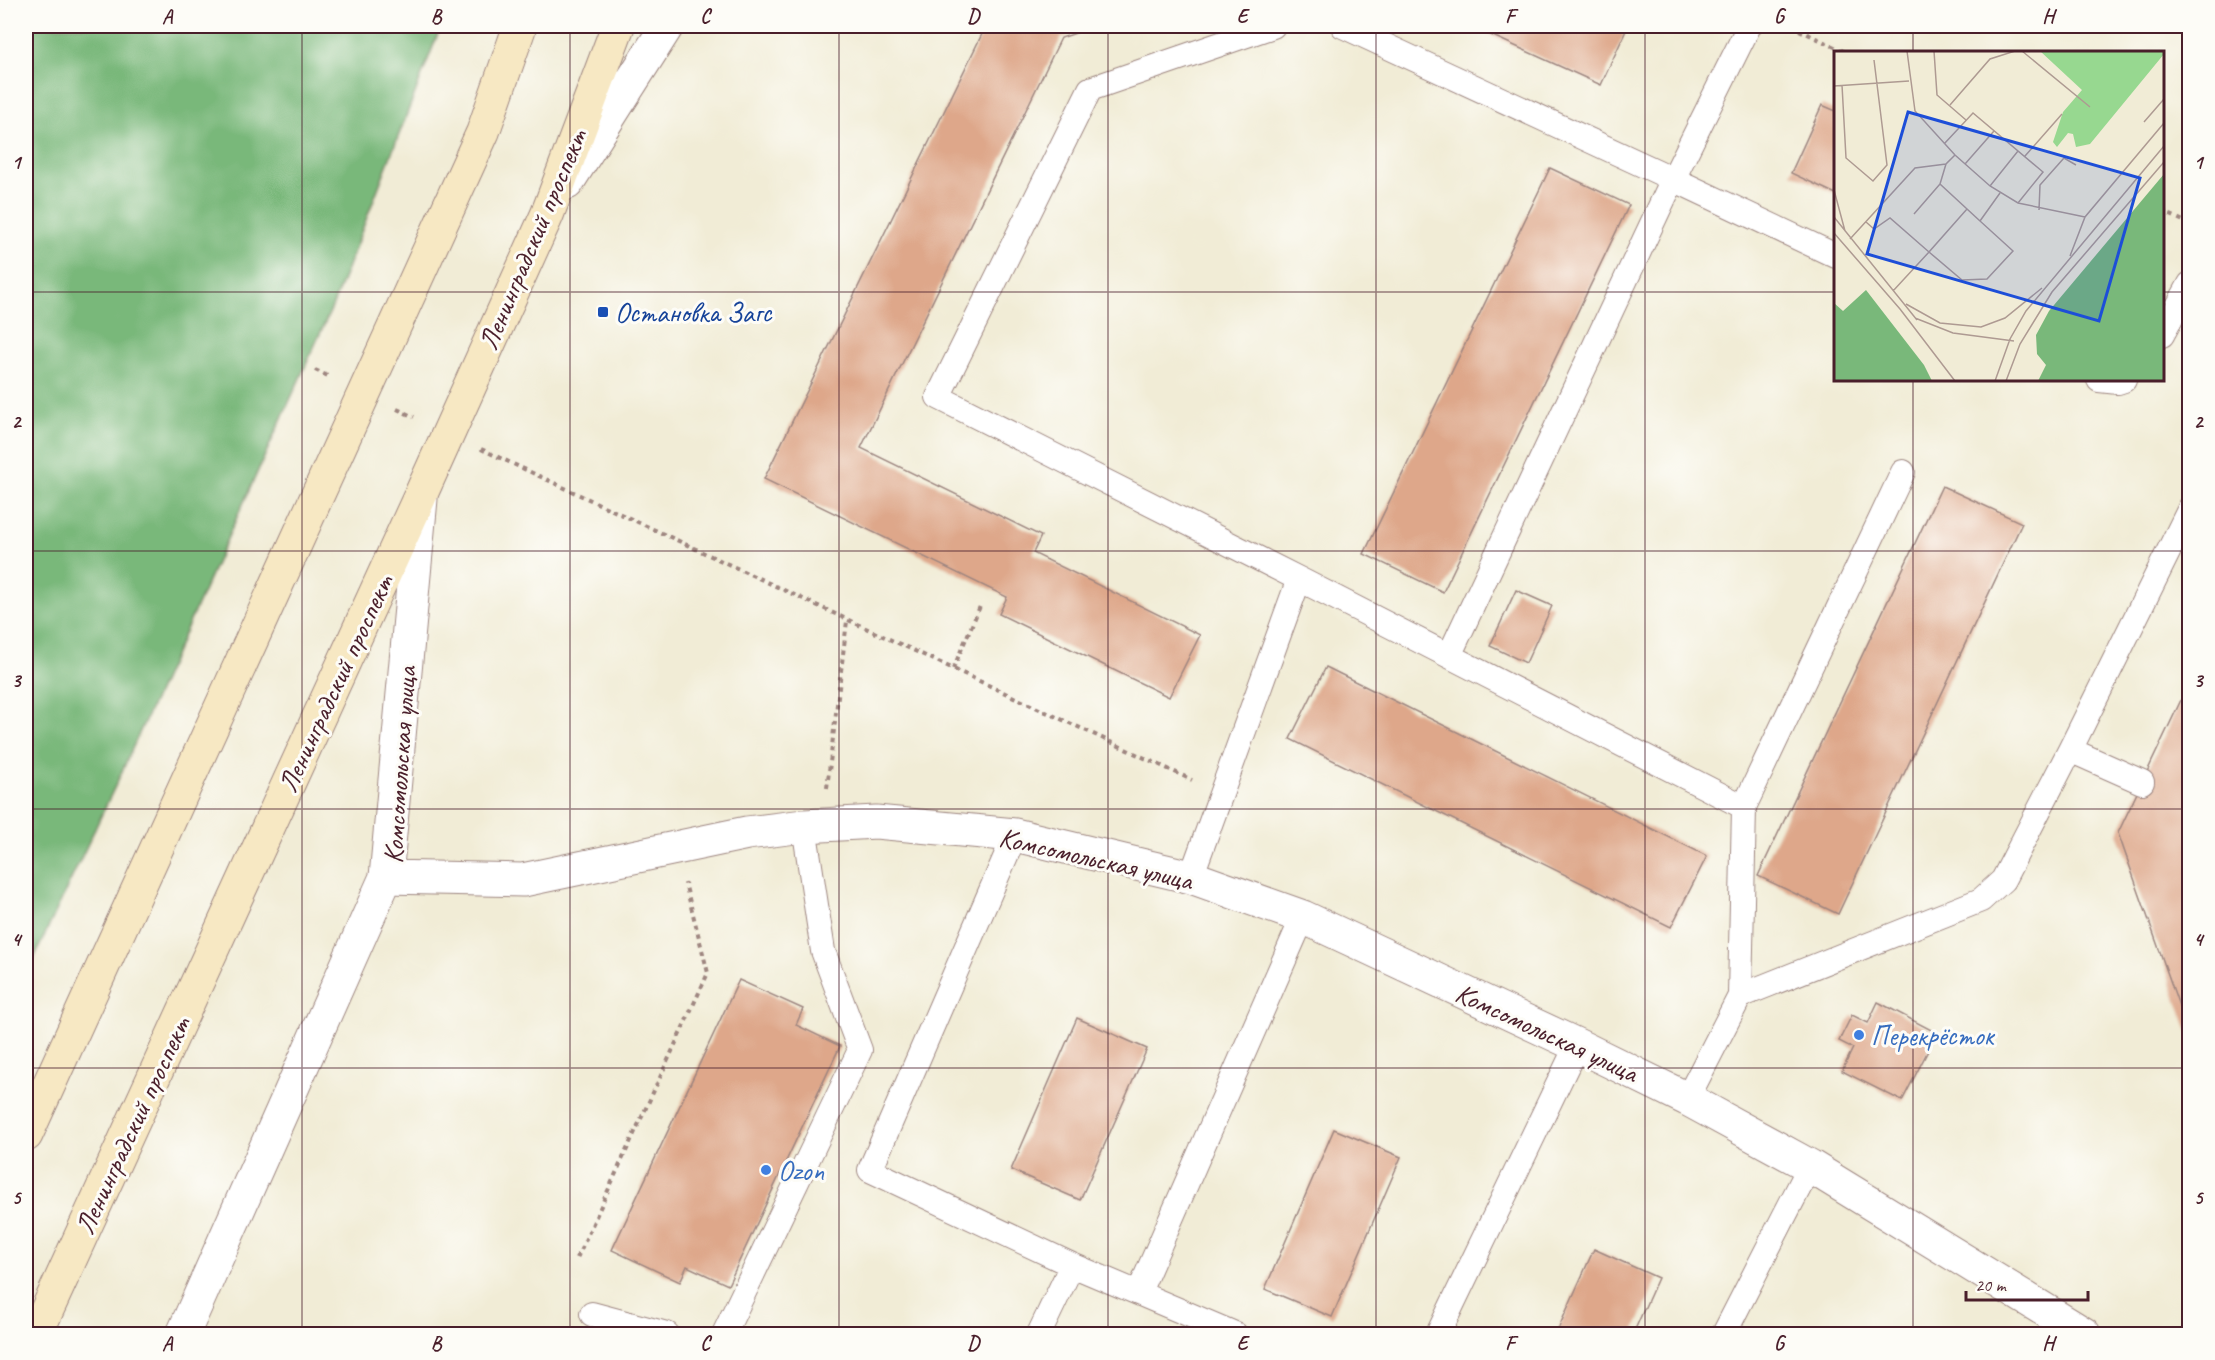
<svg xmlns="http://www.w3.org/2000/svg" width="2215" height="1360" font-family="Caveat,sans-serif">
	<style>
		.forest { fill: #79b87a; stroke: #626c52; stroke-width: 1.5 }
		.building { fill: #dea78a }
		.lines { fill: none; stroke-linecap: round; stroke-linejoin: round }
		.lane-casing { stroke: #9e8680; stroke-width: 26 }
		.street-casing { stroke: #9e8680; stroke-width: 35 }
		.secondary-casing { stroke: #9e8680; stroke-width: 35 }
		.path { stroke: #9e8680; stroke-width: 4; stroke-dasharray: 4.5 4.5; stroke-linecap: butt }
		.lane { stroke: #fff; stroke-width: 24 }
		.street { stroke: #fff; stroke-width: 33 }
		.secondary { stroke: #f7e8c3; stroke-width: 33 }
		.grid { fill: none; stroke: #4a1f2b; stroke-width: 1.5; stroke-opacity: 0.55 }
		.transit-dot { fill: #1a4fb4; stroke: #fdfcf7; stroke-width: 2 }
		.shop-dot { fill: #3f7fe0; stroke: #fdfcf7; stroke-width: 2 }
		.labels { text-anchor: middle; stroke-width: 6; stroke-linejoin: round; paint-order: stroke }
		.street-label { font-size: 28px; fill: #4a1f2b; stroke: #fdfcf7 }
		.transit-label { font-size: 28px; fill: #164399; stroke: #fdfcf7; text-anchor: start }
		.shop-label { font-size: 28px; fill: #366cbe; stroke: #fdfcf7; text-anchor: start }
		.inset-road { fill: none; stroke: #ae9a92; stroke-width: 1.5 }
		.view { fill: #1d4ed8; fill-opacity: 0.15; stroke: #1d4ed8; stroke-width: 3 }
		.inset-edge { fill: none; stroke: #4a1f2b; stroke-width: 3 }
		.neatline { fill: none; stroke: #4a1f2b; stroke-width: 2 }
		.grid-label { font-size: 20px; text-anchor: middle; font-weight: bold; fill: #4a1f2b }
	</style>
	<rect width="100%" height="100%" fill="#fdfcf7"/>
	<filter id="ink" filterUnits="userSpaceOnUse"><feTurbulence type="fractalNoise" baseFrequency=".0167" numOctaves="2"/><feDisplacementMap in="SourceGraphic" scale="12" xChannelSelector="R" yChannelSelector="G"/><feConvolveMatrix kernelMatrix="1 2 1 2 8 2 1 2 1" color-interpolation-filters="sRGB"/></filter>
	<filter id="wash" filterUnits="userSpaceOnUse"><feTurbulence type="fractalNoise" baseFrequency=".008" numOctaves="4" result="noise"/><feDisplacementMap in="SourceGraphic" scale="24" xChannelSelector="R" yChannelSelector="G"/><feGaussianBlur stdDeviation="1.35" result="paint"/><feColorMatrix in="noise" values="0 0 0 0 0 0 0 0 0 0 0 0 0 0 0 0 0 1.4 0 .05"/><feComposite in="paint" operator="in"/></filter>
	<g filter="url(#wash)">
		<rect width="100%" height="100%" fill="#f1ecd6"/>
		<path class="forest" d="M26 26H441L333 305 119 778 26 975Z"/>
		<g id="blocks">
			<path class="building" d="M986 26H1096L1061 38 861 448 1041 536 1033 553 1200 635 1169 697 999 614 1007 597 764 479Z
				M1471 26H1628L1601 85Z
				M1822 105 1836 111V194L1791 173Z
				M1550 168 1629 205 1443 592 1364 554Z
				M1942 486 2022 523 1838 914 1758 876Z
				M1516 590 1552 606 1526 663 1490 646Z
				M1326 667 1707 856 1671 927 1290 739Z
				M2190 681V1034H2189L2118 833Z
				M739 980 803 1009 796 1025 840 1046 728 1285 687 1266 680 1282 612 1250Z
				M1878 1002 1937 1033 1902 1101 1842 1071 1853 1048 1839 1041 1852 1015 1868 1023Z
				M1077 1018 1147 1049 1080 1200 1011 1170Z
				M1334 1129 1401 1157 1332 1317 1265 1289Z
				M1594 1249 1658 1278 1633 1334H1556Z"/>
		</g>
	</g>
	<g filter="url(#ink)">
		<use href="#blocks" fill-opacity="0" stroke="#9e8680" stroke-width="1.5"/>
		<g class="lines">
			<defs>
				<path id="lane" d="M1343 26 1673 179 1449 656
					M1749 26 1673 179 1836 256
					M2162 335 2190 284
					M2099 380 2118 382 2124 380
					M1299 579 1744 807 1740 996 1687 1099
					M2070 750 2142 782
					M1744 807 1903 472
					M1015 835 870 1170 1072 1265 1235 1334
					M1191 877 1299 579 938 397 1090 89 1273 26
					M1740 996 1981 900 2003 880 2070 750 2190 508
					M1139 1292 1303 917
					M592 1314 667 1334
					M724 1334 860 1050 823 951 804 826
					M1039 1334 1072 1265
					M1438 1334 1577 1045
					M1724 1334 1810 1166"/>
				<path id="street" d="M567 183 667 26
					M386 877 523 880 747 833 804 826 876 822 1015 835 1191 877 1303 917 1577 1045 1687 1099 1810 1166 2084 1334
					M183 1334 386 877 421 499"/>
				<path id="secondary" d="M26 1135 483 132 520 26
					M36 1334 421 494 547 215 618 26"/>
			</defs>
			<use href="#lane" class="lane-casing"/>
			<use href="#street" class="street-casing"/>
			<use href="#secondary" class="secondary-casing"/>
			<path class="path" d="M1791 26 1845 52
				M2162 211 2190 224
				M315 370 330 377
				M397 409 414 417
				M481 449 1192 780
				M953 669 981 604
				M827 788 847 621
				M577 1258 708 973 685 883"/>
			<use href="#lane" class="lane"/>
			<use href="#street" class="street"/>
			<use href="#secondary" class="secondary"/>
		</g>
	</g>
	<path class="grid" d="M302 26V1334M570 26V1334M839 26V1334M1108 26V1334M1376 26V1334M1645 26V1334M1913 26V52M26 292H1836M2162 292H2190M1913 380V1334M26 551H2190M26 809H2190M26 1068H2190"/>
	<rect class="transit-dot" x="597" y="306" width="12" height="12" rx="3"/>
	<g class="shop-dot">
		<circle cx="1859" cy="1035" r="6"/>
		<circle cx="766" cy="1170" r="6"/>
	</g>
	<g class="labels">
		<g class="street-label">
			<text transform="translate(532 239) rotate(-67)" y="10">Ленинградский проспект</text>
			<text transform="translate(335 683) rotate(-65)" y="10">Ленинградский проспект</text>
			<text transform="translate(399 765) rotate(-86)" y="10">Комсомольская улица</text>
			<text transform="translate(1096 858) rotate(13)" y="10">Комсомольская улица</text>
			<text transform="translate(1547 1032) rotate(25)" y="10">Комсомольская улица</text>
			<text transform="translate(132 1125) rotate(-65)" y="10">Ленинградский проспект</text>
		</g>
		<g class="transit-label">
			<text x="615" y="322">Остановка Загс</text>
		</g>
		<g class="shop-label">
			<text x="1871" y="1045">Перекрёсток</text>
			<text x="778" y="1180">Ozon</text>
		</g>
	</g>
	<g transform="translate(1834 51)">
		<rect width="330" height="330" fill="#f1ecd6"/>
		<path d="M206 0H330V3L256 93 242 96 239 83 234 82 223 96 219 91 229 61 248 39Z" fill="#97d890"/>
		<path d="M330 123V330H204L212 314 203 303 202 284 215 260ZM32 239 90 314 98 330H0V252L9 260Z" fill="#79b87a"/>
		<path class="inset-road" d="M73 0 81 60 121 104 156 135 184 152 251 166M100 0 103 44 132 69M188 0 256 56M8 34 12 107 39 130 53 114 40 9M0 35 75 30M116 54 156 8 181 0M310 71 330 48M110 93 139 62 209 121 184 152M121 104 112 113 106 133 146 170M191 105 228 63M131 113 160 80M156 135 184 100M0 139 11 180M133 158 95 201 128 229 153 228 179 200 146 170 166 142M205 159 206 134 230 107 242 114M80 163 106 133M0 166 83 269M32 171 40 178 56 167 95 201 59 240M0 182 66 258 121 330M16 188 81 117 112 113M236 205 251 166 330 72M72 253 106 272 147 276 171 267 208 237M81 267 119 282 180 290M161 330 176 288 192 260 330 95M172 330 186 293 218 241 330 111"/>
		<path class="view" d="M74 61 306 127 265 270 33 203Z"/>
		<rect width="330" height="330" class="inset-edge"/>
	</g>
	<rect width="2215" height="1360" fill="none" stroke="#fdfcf7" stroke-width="66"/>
	<path d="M1966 1291v9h122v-9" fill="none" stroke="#4a1f2b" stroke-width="3"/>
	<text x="1975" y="1291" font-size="18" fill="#4a1f2b" stroke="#fdfcf7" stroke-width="4.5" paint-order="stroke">20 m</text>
	<rect x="33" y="33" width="2149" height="1294" class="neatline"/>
	<g class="grid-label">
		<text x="167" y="23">A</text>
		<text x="436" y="23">B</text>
		<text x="705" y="23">C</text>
		<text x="973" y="23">D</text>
		<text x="1242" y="23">E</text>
		<text x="1510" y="23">F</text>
		<text x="1779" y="23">G</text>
		<text x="2048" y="23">H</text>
		<text x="16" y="169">1</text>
		<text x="2198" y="169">1</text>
		<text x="16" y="428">2</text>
		<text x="2198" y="428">2</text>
		<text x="16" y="687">3</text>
		<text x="2198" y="687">3</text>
		<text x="16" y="946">4</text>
		<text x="2198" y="946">4</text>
		<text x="16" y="1204">5</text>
		<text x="2198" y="1204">5</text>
		<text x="167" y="1350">A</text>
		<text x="436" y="1350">B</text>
		<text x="705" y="1350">C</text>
		<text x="973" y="1350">D</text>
		<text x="1242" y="1350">E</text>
		<text x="1510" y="1350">F</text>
		<text x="1779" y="1350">G</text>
		<text x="2048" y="1350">H</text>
	</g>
</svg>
